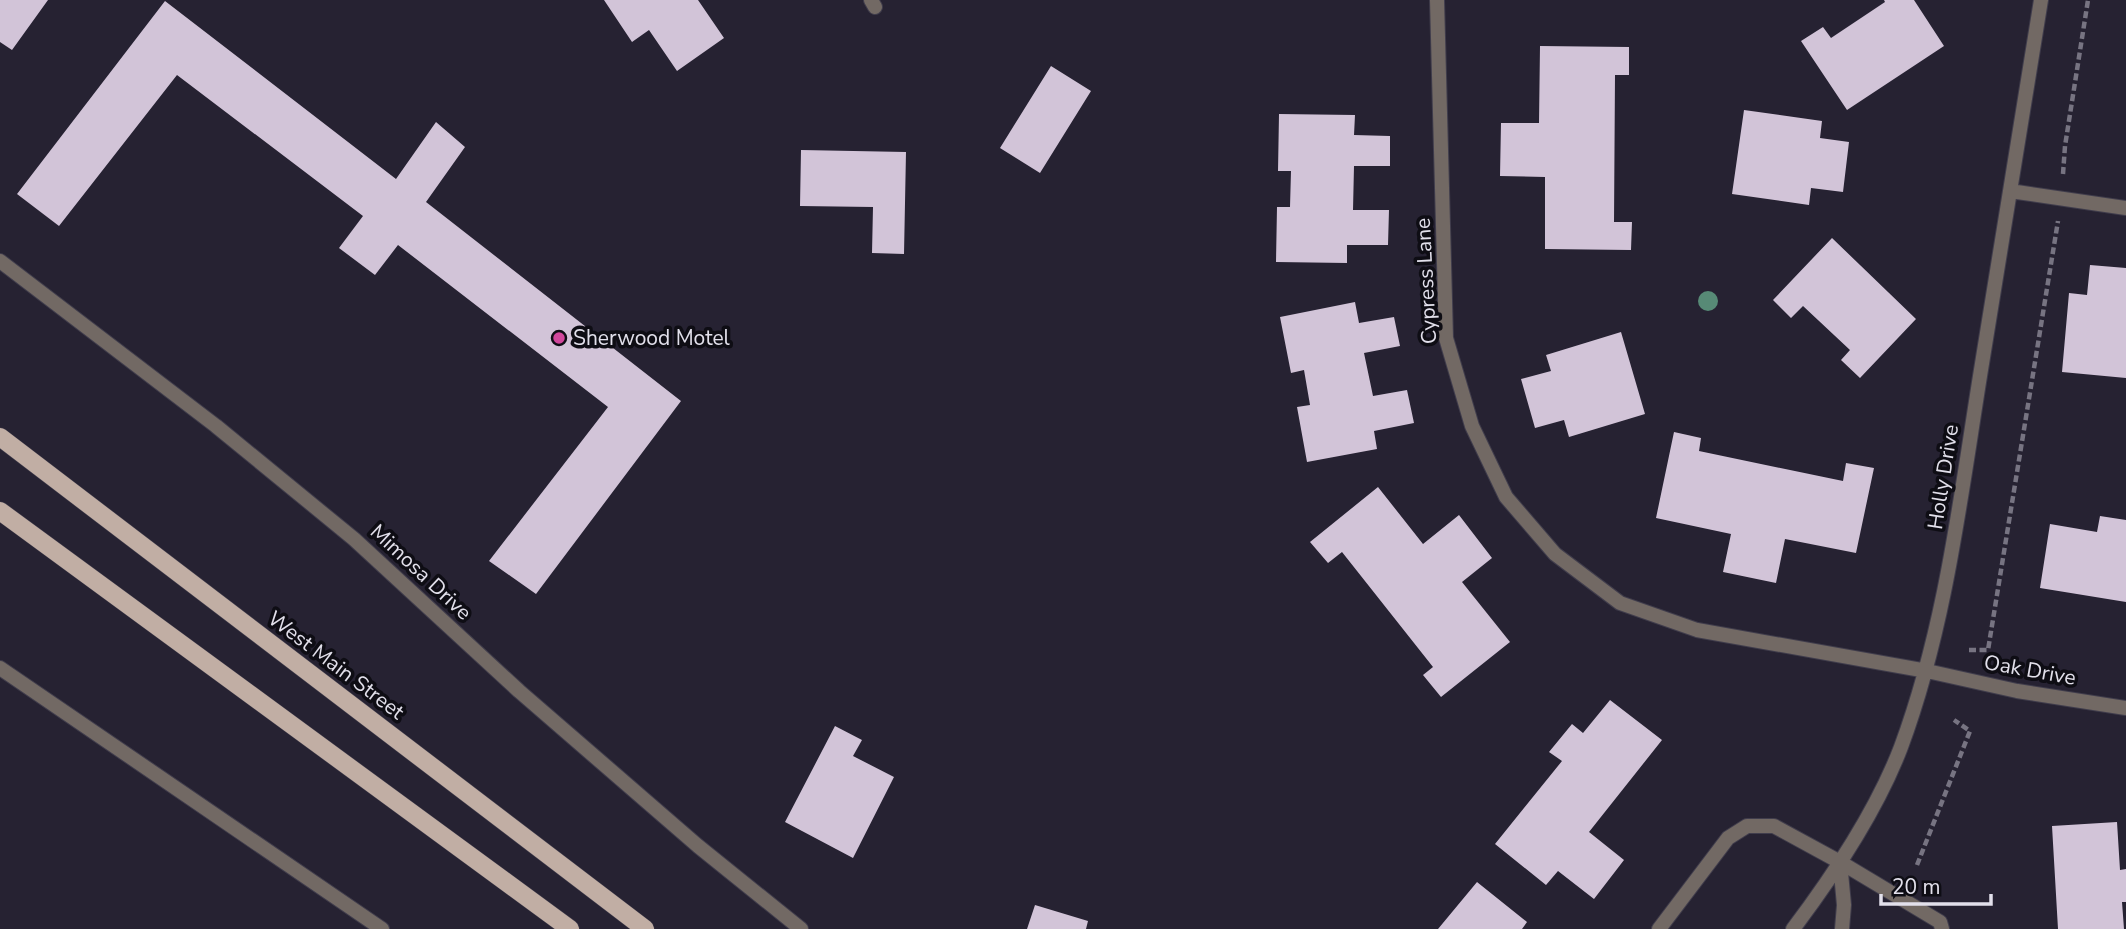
<svg xmlns="http://www.w3.org/2000/svg" width="2126" height="929" font-family="'Nunito Sans',sans-serif">
	<style>
		.building { fill: #d2c4d8 }
		.lines { fill: none; stroke-linecap: round; stroke-linejoin: round }
		.street-casing { stroke: #403d4c; stroke-width: 16 }
		.primary-casing { stroke: #403d4c; stroke-width: 19 }
		.path { stroke: #777482; stroke-width: 4.5; stroke-dasharray: 7 3.5; stroke-linecap: butt }
		.street { stroke: #726964; stroke-width: 14 }
		.primary { stroke: #c1aea4; stroke-width: 18 }
		.tree { fill: #578a76 }
		.hotel-dot { fill: #d1479c; stroke: #0e0d14; stroke-width: 2.5 }
		.labels { text-anchor: middle; stroke-width: 7; stroke-linejoin: round; paint-order: stroke }
		.street-label { font-size: 21px; fill: #e2e0eb; stroke: #0e0d14 }
		.poi-label { font-size: 21px; fill: #e2e0eb; stroke: #0e0d14; text-anchor: start }
	</style>
	<rect width="100%" height="100%" fill="#262232"/>
	<path class="building" d="M0 0H48L12 50 0 42Z
		M604 0H698L724 38 677 71 649 30 632 42Z
		M1884 0H1914L1944 46 1847 110 1801 41 1823 27 1831 38 1885 2Z
		M165 1 396 179 436 122 465 147 426 202 681 401 536 594 489 561 608 407 398 245 375 275 339 248 363 216 177 75 59 226 17 194Z
		M1540 46 1629 47V75H1615L1614 222H1632L1631 250 1545 249V177L1500 176 1501 123H1539Z
		M1051 66 1091 91 1040 173 1000 148Z
		M1744 110 1822 121 1820 138 1849 142 1843 192 1811 188 1809 205 1732 194Z
		M1279 114 1355 115 1354 135 1390 136V166H1354L1353 210H1389L1388 245H1347V263L1276 262 1277 207H1290L1291 171H1278Z
		M801 150 906 152 904 254 872 253 873 207 800 206Z
		M1832 238 1916 319 1860 378 1841 360 1850 350 1803 306 1791 318 1773 300Z
		M2090 265 2126 268V378L2062 372 2069 293 2087 295Z
		M1355 302 1359 323 1394 317 1400 346 1364 353 1373 396 1407 390 1414 423 1374 431 1377 449 1307 462 1297 407 1310 405 1304 370 1291 373 1280 317Z
		M1621 332 1645 414 1569 437 1564 420 1535 428 1521 379 1551 371 1546 355Z
		M1674 432 1701 438 1699 451 1843 481 1846 463 1874 468 1856 553 1785 539 1776 583 1723 572 1731 534 1656 518Z
		M1378 487 1423 544 1459 515 1492 558 1462 582 1510 642 1441 697 1423 675 1433 667 1342 552 1328 563 1310 542Z
		M2100 516 2126 520V602L2040 588 2050 524 2097 532Z
		M1610 700 1662 740 1589 832 1624 860 1594 899 1558 871 1546 885 1495 844 1562 761 1549 752 1572 724 1583 733Z
		M835 726 862 740 853 756 894 777 853 858 785 822Z
		M2117 822 2120 870 2126 869V902H2122L2124 929H2058L2052 826Z
		M1477 882 1527 922 1522 929H1438Z
		M1035 905 1088 921 1086 929H1027Z"/>
	<g class="lines">
		<defs>
			<path id="street" d="M871 0 875 7
				M1437 0 1446 338 1472 426 1506 497 1555 554 1620 603 1697 630 1927 671 2017 691 2126 708
				M2010 191 2126 208
				M0 261 216 426 354 539 519 691 698 846 801 929
				M0 668 382 929
				M1840 862 1844 905 1842 929
				M1659 929 1728 838 1747 826H1774L1840 862 1940 922 1942 929
				M1793 929C1833 876 1877 810 1901 747 1945 628 1960 501 1980 376 2000 251 2021 125 2041 0"/>
			<path id="primary" d="M0 437 645 929
				M0 511 570 929"/>
		</defs>
		<use href="#street" class="street-casing"/>
		<use href="#primary" class="primary-casing"/>
		<path class="path" d="M2063 174 2065 146 2088 0
			M1969 650H1988L2058 221
			M1917 865 1970 731 1954 720"/>
		<use href="#street" class="street"/>
		<use href="#primary" class="primary"/>
	</g>
	<circle class="tree" cx="1708" cy="301" r="10"/>
	<circle class="hotel-dot" cx="559" cy="338" r="7"/>
	<g class="labels">
		<g class="street-label">
			<text transform="translate(1426 281) rotate(-93)" y="7">Cypress Lane</text>
			<text transform="translate(1943 477) rotate(-81)" y="7">Holly Drive</text>
			<text transform="translate(421 572) rotate(43)" y="7">Mimosa Drive</text>
			<text transform="translate(336 665) rotate(37)" y="7">West Main Street</text>
			<text transform="translate(2030 670) rotate(10)" y="7">Oak Drive</text>
		</g>
		<g class="poi-label">
			<text x="573" y="345">Sherwood Motel</text>
		</g>
	</g>
	<path d="M1881 894v10h110v-10" fill="none" stroke="#e2e0eb" stroke-width="3.5"/>
	<text x="1892" y="894" font-size="21" fill="#e2e0eb" stroke="#0e0d14" stroke-width="5" paint-order="stroke">20 m</text>
</svg>
